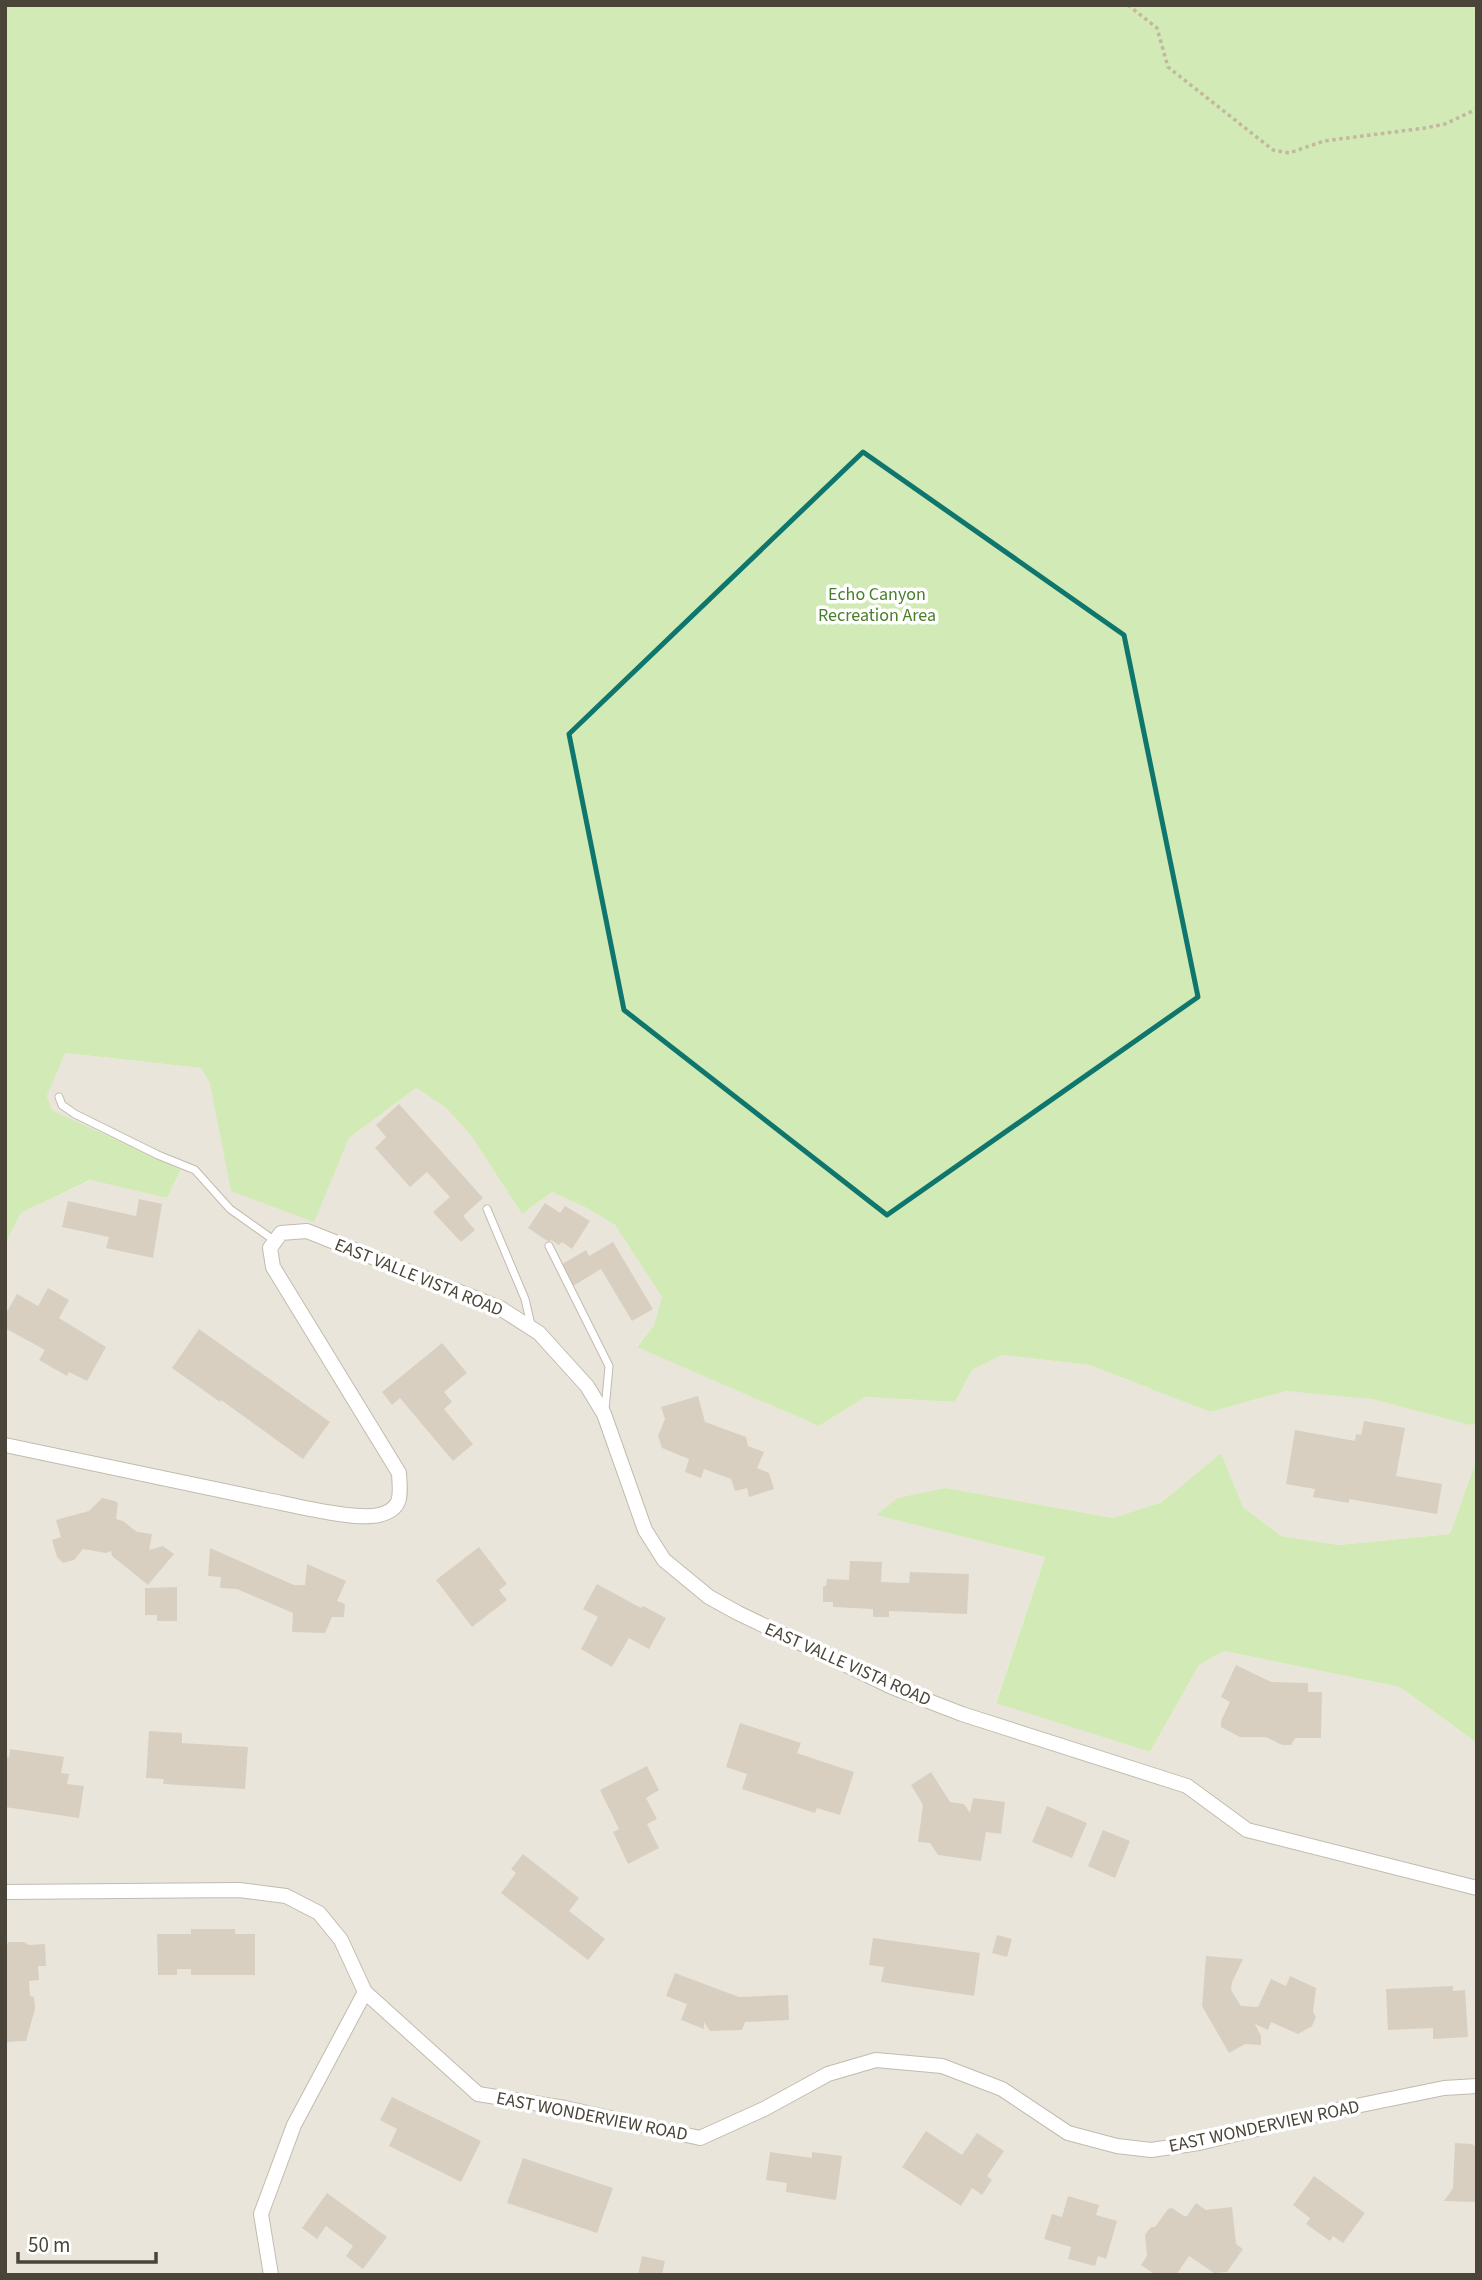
<svg xmlns="http://www.w3.org/2000/svg" width="1482" height="2280" font-family="'Source Sans 3',sans-serif">
	<style>
		.residential { fill: #eae5da }
		.green { fill: #d2eab5 }
		.building { fill: #d8cfc1 }
		.lines { fill: none; stroke-linecap: round; stroke-linejoin: round }
		.lane-casing { stroke: #c2bbae; stroke-width: 9 }
		.street-casing { stroke: #c2bbae; stroke-width: 16 }
		.path { stroke: #c4b79f; stroke-width: 3.5; stroke-dasharray: 3.5 3.5; stroke-linecap: butt }
		.lane { stroke: #fff; stroke-width: 7 }
		.street { stroke: #fff; stroke-width: 14 }
		.marked { fill: none; stroke: #0f766e; stroke-width: 5; stroke-linejoin: round }
		.labels { text-anchor: middle; stroke-width: 7; stroke-linejoin: round; paint-order: stroke }
		.park-label { font-size: 18px; fill: #4a7f2a; stroke: #fff }
		.street-label { font-size: 18px; fill: #4b4439; stroke: #fff }
	</style>
	<rect width="100%" height="100%" fill="#f6f3ec"/>
	<path class="residential" d="M64 1053 201 1068 210 1084 313 1222 349 1138 416 1088 445 1107 470 1134 522 1214 552 1192 585 1207 615 1225 662 1297 654 1325 637 1346 819 1426 865 1397 955 1402 972 1370 1002 1355 1090 1365 1210 1412 1285 1391 1345 1394 1372 1399 1469 1425 1477 1424V1458L1450 1534 1339 1545 1281 1536 1243 1507 1221 1453 1162 1502 1113 1518 946 1488 877 1515 1045 1557 996 1702 1150 1752 1199 1665 1224 1651 1400 1687 1477 1743V2275H5V1245L21 1213 91 1180 167 1198 181 1171 52 1110 47 1096Z"/>
	<path class="green" d="M5 5H1477V1424L1469 1425 1372 1399 1286 1391 1210 1412 1090 1365 1002 1355 972 1370 955 1402 865 1397 819 1426 637 1347 654 1325 662 1297 615 1225 585 1207 552 1192 522 1214 470 1134 445 1107 416 1088 349 1138 314 1222 231 1191 210 1084 201 1068 65 1053 47 1096 52 1110 181 1170 167 1198 90 1180 21 1213 5 1245Z
		M1221 1453 1243 1507 1281 1536 1339 1545 1450 1534 1477 1458V1743L1400 1687 1224 1651 1199 1665 1150 1752 996 1703 1045 1557 876 1515 898 1498 946 1488 1113 1518 1162 1502Z"/>
	<path class="building" d="M399 1104 483 1198 463 1216 475 1230 461 1242 433 1212 450 1197 427 1172 410 1187 375 1148 386 1137 376 1125Z
		M139 1199 162 1204 153 1258 106 1248 109 1237 62 1227 68 1201 136 1216Z
		M545 1203 560 1213 565 1206 590 1221 572 1249 562 1242 559 1245 551 1240 549 1242 528 1228Z
		M613 1242 653 1309 632 1321 601 1269 573 1286 561 1265 586 1250 589 1256Z
		M48 1288 69 1300 59 1318 106 1347 87 1381 69 1372 67 1376 39 1360 45 1350 5 1328V1315L17 1294 38 1306Z
		M199 1329 330 1422 303 1459 221 1400 220 1402 172 1368Z
		M442 1343 467 1373 444 1392 452 1402 444 1409 473 1444 453 1461 400 1398 392 1405 382 1392Z
		M698 1396 705 1422 746 1437 748 1446 764 1452 757 1468 769 1473 774 1489 749 1497 747 1488 735 1491 731 1479 704 1469 701 1478 685 1472 689 1459 662 1448 658 1436 665 1419 661 1407Z
		M1364 1421 1405 1428 1396 1476 1442 1484 1437 1514 1349 1499V1503L1313 1497 1315 1489 1286 1484 1295 1430 1355 1441 1356 1434 1361 1435Z
		M102 1498 115 1501 118 1503 116 1519 123 1521 137 1532 152 1534 149 1550 163 1546 174 1554 148 1585 112 1556 111 1551 106 1553 83 1549 74 1560 63 1563 57 1557 52 1540 61 1537 56 1520 89 1511Z
		M479 1547 507 1584 499 1590 507 1600 472 1627 436 1580Z
		M210 1548 294 1585H305L307 1564 346 1581 337 1601 345 1604 344 1617H332L325 1633 292 1632 293 1613 237 1589 220 1588 221 1577 208 1576Z
		M850 1561 882 1562 881 1582 909 1583 910 1572 969 1574 967 1614 889 1611V1617H873V1609L833 1607V1602H823V1586H826L827 1579 849 1580Z
		M597 1584 641 1608 643 1606 666 1618 649 1649 629 1638 612 1667 581 1649 598 1617 583 1609Z
		M177 1587V1621H157V1615H145V1588Z
		M1236 1665 1271 1682 1308 1683V1692H1322L1321 1738H1295L1291 1745H1282L1266 1737H1240L1221 1727V1721L1230 1702 1221 1697Z
		M740 1723 801 1743 797 1753 854 1772 840 1815 817 1808 815 1813 742 1789 747 1774 726 1767Z
		M149 1731 182 1733V1743L248 1747 245 1789 163 1784 164 1779 146 1778Z
		M10 1749 64 1757 61 1773 69 1774 67 1784 84 1786 79 1818 5 1807V1757H9Z
		M647 1766 659 1790 646 1798 657 1819 647 1824 659 1848 628 1864 613 1832 619 1829 600 1790Z
		M931 1772 950 1802 964 1804 970 1813 973 1798 1005 1802 1001 1834 986 1832 981 1861 938 1855 930 1843 918 1842 923 1805 911 1785Z
		M1047 1806 1087 1823 1072 1858 1032 1842Z
		M1103 1830 1130 1841 1115 1878 1088 1866Z
		M523 1854 579 1898 569 1911 605 1939 588 1960 501 1893 516 1873 511 1869Z
		M191 1929H235V1934H255V1975H191V1969H177V1975H158L157 1934H191Z
		M997 1935 1012 1939 1007 1957 992 1953Z
		M873 1938 980 1953 974 1996 881 1982 884 1967 869 1965Z
		M8 1942H24L29 1945 45 1944 46 1966H38L39 1980 29 1981 30 1996 34 1997 35 2009 26 2041 7 2042 5 1951Z
		M1206 1956 1243 1959 1232 1982 1231 1990 1241 2006 1258 2007 1271 1979 1286 1986 1290 1976 1316 1988 1313 2012 1316 2017 1312 2026 1298 2034 1271 2022 1268 2030 1255 2024 1261 2036V2045L1245 2044 1229 2053 1202 2006Z
		M675 1973 739 1997 788 1995 789 2020 745 2022 742 2030 710 2031 704 2022V2029L681 2020 687 2004 666 1996Z
		M1453 1986V1991L1465 1990 1468 2037 1433 2039V2028L1388 2030 1386 1989Z
		M392 2097 481 2141 461 2182 389 2146 397 2129 380 2120Z
		M926 2131 962 2155 977 2133 1004 2151 987 2176 992 2180 982 2195 972 2188 961 2206 902 2167Z
		M1455 2143 1472 2144 1477 2148V2202L1444 2201 1453 2188Z
		M770 2152 812 2158V2152L842 2156 836 2200 786 2192 787 2183 766 2180Z
		M523 2158 613 2188 597 2233 507 2203Z
		M1314 2176 1365 2213 1343 2243 1333 2236 1330 2241 1306 2224 1310 2218 1293 2205Z
		M327 2193 387 2237 363 2269 346 2256 353 2246 326 2226 317 2239 302 2228Z
		M1068 2196 1099 2205 1096 2215 1117 2221 1106 2259 1098 2256 1095 2266 1068 2259 1071 2247 1044 2239 1052 2214 1062 2217Z
		M1196 2203 1206 2210 1232 2207 1236 2244 1243 2249 1227 2272 1214 2273 1189 2256 1176 2275H1156L1141 2265 1147 2256 1145 2235 1151 2227H1155L1168 2209 1172 2208 1184 2216H1187Z
		M642 2256 665 2261 662 2275H638Z"/>
	<g class="lines">
		<defs>
			<path id="lane" d="M59 1097 62 1105 75 1114 158 1155 195 1170 230 1209 275 1241
				M487 1209 525 1299 531 1325
				M549 1246 609 1366 605 1410"/>
			<path id="street" d="M5 1445C91 1463 177 1481 262 1499 289 1504 355 1521 379 1515 404 1509 400 1494 399 1473L273 1267 270 1248 281 1233 307 1231 500 1308 539 1333 587 1386 604 1414 645 1530 664 1560 709 1597 738 1613 892 1687 962 1714 1187 1786 1247 1830 1477 1888
				M5 1892 239 1890 286 1896 319 1913 341 1940 365 1992 478 2094 565 2108 700 2138 764 2109 828 2074 876 2060 942 2066 1002 2089 1068 2133 1117 2146 1151 2150 1199 2143 1322 2113 1444 2088 1477 2086
				M271 2275 261 2214 294 2125 365 1992"/>
		</defs>
		<use href="#lane" class="lane-casing"/>
		<use href="#street" class="street-casing"/>
		<path class="path" d="M1128 5 1157 28 1168 67 1273 150 1289 153 1324 141 1425 128 1445 124 1477 109"/>
		<use href="#lane" class="lane"/>
		<use href="#street" class="street"/>
	</g>
	<path class="marked" d="M863 452 1124 635 1198 997 887 1215 624 1010 569 734Z"/>
	<g class="labels">
		<g class="park-label">
			<text x="877" y="600">Echo Canyon<tspan x="877" dy="21">Recreation Area</tspan></text>
		</g>
		<g class="street-label">
			<text transform="translate(419 1277) rotate(22)" y="6">EAST VALLE VISTA ROAD</text>
			<text transform="translate(848 1664) rotate(24)" y="6">EAST VALLE VISTA ROAD</text>
			<text transform="translate(592 2116) rotate(11)" y="6">EAST WONDERVIEW ROAD</text>
			<text transform="translate(1264 2126) rotate(-12)" y="6">EAST WONDERVIEW ROAD</text>
		</g>
	</g>
	<rect width="1482" height="2280" fill="none" stroke="#4b4439" stroke-width="14"/>
	<path d="M18 2252v10h138v-10" fill="none" stroke="#4b4439" stroke-width="3.5"/>
	<text x="28" y="2252" font-size="21" fill="#4b4439" stroke="#ffffff" stroke-width="5" paint-order="stroke">50 m</text>
</svg>
